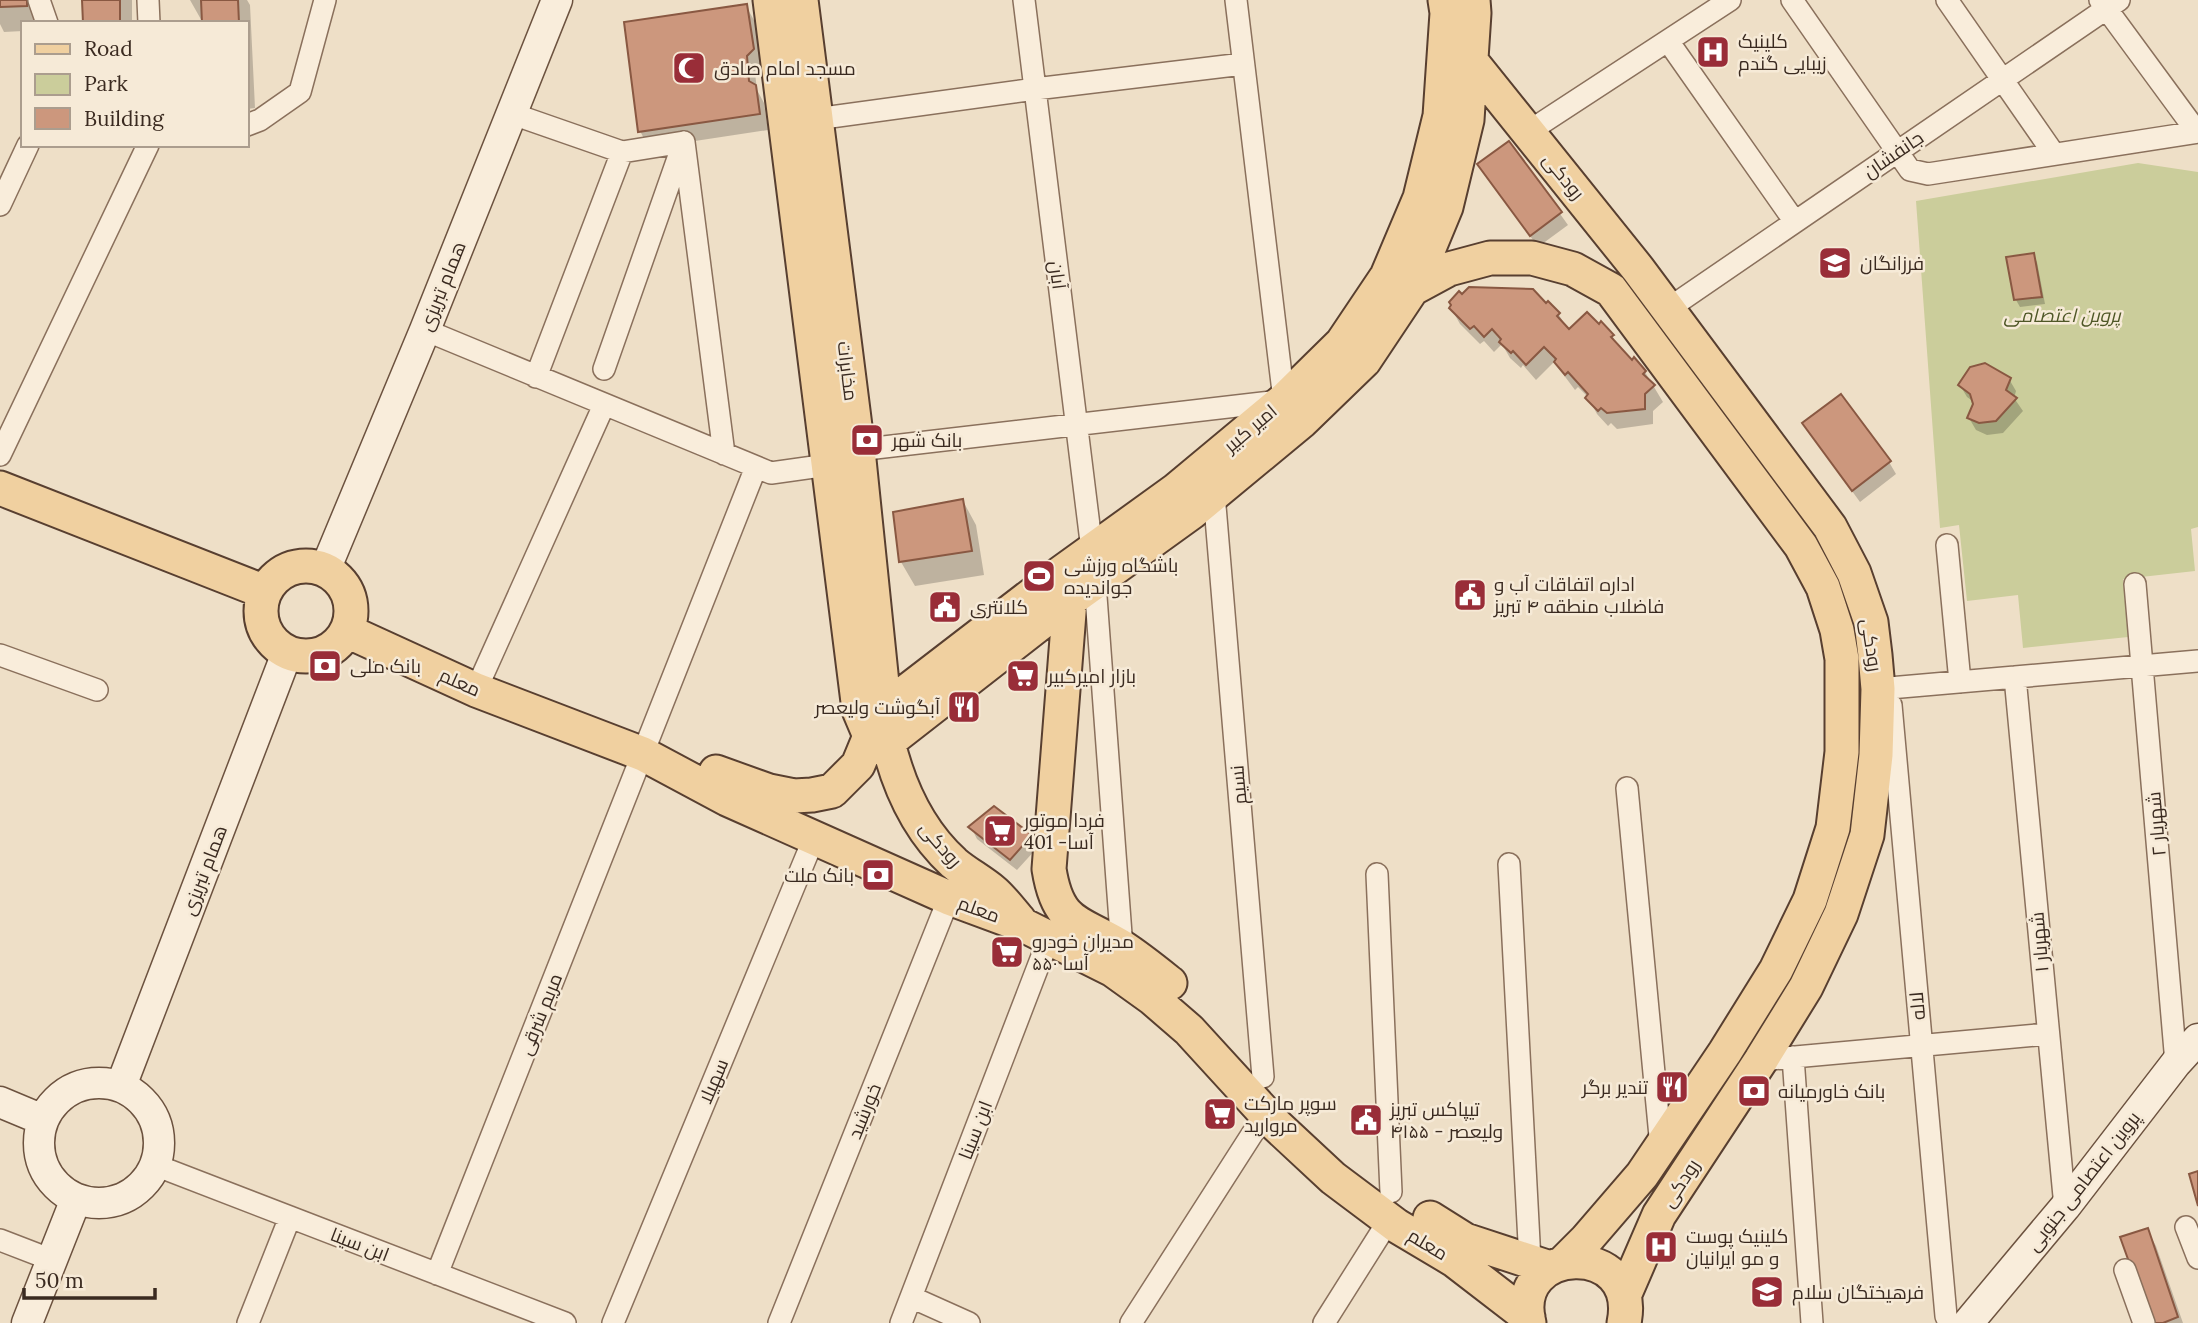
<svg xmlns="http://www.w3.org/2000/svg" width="2198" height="1323" font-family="Lora,Cairo,serif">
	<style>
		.green { fill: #cbcd9b }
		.shadow { fill: #0003 }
		.building { fill: #cc977d; stroke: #895842; stroke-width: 2 }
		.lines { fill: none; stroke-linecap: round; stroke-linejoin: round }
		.street-casing { stroke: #8a705c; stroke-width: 24 }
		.secondary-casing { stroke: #6c523f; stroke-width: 33 }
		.primary-casing { stroke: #583f30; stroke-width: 37 }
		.street { stroke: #f9eddb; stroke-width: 21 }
		.secondary { stroke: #f9eddb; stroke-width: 30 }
		.primary { stroke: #f0d0a0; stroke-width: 33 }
		.labels { text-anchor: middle; stroke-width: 5; stroke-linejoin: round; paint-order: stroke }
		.poi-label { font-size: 19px; fill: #3a2a20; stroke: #f6ead7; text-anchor: start }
		.street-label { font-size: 19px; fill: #3a2a20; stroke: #f6ead7 }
		.park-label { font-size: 19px; font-style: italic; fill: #4f5727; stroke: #f6ead7 }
	</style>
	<rect width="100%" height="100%" fill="#eedfc7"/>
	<path class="green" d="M2138 163 2198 172V527L2191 529 2195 571 2123 579 2128 637 2023 648 2018 595 1967 601 1959 525 1940 528 1916 201Z"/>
	<path class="shadow" d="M0 0H39L40 23H23V31L4 32 0 24Z
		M84 0H132V23H84Z
		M190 0H247L250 5 255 108 247 109V23H203Z
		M746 6 755 22 762 66 755 73 757 90 764 103 768 130 649 148 640 131Z
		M1509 143 1568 225 1538 247 1479 165Z
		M2033 255 2037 262 2045 304 2020 307 2016 300 2008 259Z
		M1462 297 1546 306 1548 303 1559 315 1569 331 1612 336 1621 351 1645 372 1663 402 1653 411V424L1617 429 1611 423 1608 426 1597 414 1588 397 1578 387 1575 390 1554 362 1536 380 1523 365 1521 368 1510 358 1502 344 1494 352 1484 341 1480 344 1460 324 1451 308Z
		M2009 379 2016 391 2014 398 2023 411 2003 433 1987 435 1976 430 1969 418 1974 402 1967 397 1960 385Z
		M1811 435 1889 462 1896 474 1860 502Z
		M963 501 976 525 984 575 915 586 901 562 895 514Z
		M971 827 1030 836 1037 848 1017 870 977 839Z
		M2147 1230 2156 1246 2183 1323H2153Z"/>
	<path class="building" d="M0 0H27V6L0 7Z
		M82 0H120V23H83Z
		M201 0H238L239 23H202Z
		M747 4 754 49 747 56 749 81 756 85 760 114 638 132 624 22Z
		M1509 141 1562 212 1530 236 1477 164Z
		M2034 253 2042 297 2014 300 2006 257Z
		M1469 287 1533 289 1546 303 1548 301 1560 313 1557 316 1569 329 1587 312 1599 324 1601 321 1614 335 1611 337 1632 360 1634 357 1646 371 1643 374 1655 385 1645 394V409L1607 413 1601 408 1598 411 1585 398 1588 394 1568 372 1565 375 1554 362 1556 359 1544 347 1526 365 1513 351 1511 353 1499 342 1501 339 1492 329 1484 337 1474 326 1470 329 1449 308 1451 305 1449 302 1459 291 1462 294Z
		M1985 363 2011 378 2006 390 2017 398 1996 421 1979 423 1967 418 1973 404 1970 394 1958 385 1970 367Z
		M1841 394 1891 461 1852 491 1802 423Z
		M963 499 972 551 899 562 893 512Z
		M994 806 1032 835 1010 860 968 827Z
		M2198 1171V1206L2189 1174Z
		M2148 1228 2178 1317 2163 1323H2151L2120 1237Z"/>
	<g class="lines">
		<defs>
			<path id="street" d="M39 0 47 23
				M148 0 149 23
				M1024 0 1092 550
				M1236 0 1284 400
				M1792 0 1910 170 1928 174 2198 132
				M1947 0 2054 154
				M2100 0 2197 132
				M1668 41 1795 222
				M510 113 622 152 684 142
				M816 119 1035 89 1243 64
				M247 125 260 120 300 92 325 0
				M1528 132 1730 0
				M684 142 724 454
				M0 205 28 145
				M1668 309 2119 0
				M425 330 771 473 828 465
				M604 369 682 147
				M536 377 622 152
				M858 450 1280 401
				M0 455 148 145
				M1214 494 1263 1077
				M1947 545 1960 682
				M1095 583 1122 948
				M2135 584 2176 1063
				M0 655 97 690
				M2015 677 2065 1207
				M1878 689 2198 661
				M476 690 604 405
				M1891 705 1946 1316 1949 1323
				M1627 788 1661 1147
				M1509 864 1530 1261
				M1377 874 1391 1192
				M1793 1057 1812 1323
				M1761 1060 2047 1034
				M155 1165 565 1323
				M2186 1227 2198 1258
				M0 1240 52 1260
				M2125 1270 2144 1323
				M437 1274 756 467
				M911 1297 969 1323
				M248 1323 290 1217
				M613 1323 814 838
				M779 1323 949 898
				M901 1323 1049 938
				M1131 1323 1265 1114
				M1324 1323 1389 1220"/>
			<path id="secondary" d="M325 570 425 330 557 0
				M39 1143a60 60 0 1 1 120 0a60 60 0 1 1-120 0Z
				M121 1086 287 653
				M0 1102 43 1120
				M27 1323 76 1199
				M1968 1323 2065 1207 2176 1063 2198 1039"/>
			<path id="primary" d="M770 0 859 710 870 736
				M801 0 858 450 888 742C899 788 919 831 954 863 967 874 981 881 994 892 1003 900 1011 911 1019 920
				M1471 61 1638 269 1830 527 1854 573 1871 622 1875 655 1878 689 1876 755 1867 835 1841 914 1806 987 1761 1060 1659 1215 1624 1296
				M1412 289 1449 269 1490 258H1532L1573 269 1611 290 1801 546 1823 587 1837 630 1842 659V752L1833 828 1810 900 1776 970 1725 1052 1642 1175 1586 1240 1564 1262
				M0 488 265 592
				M261 611a45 45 0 1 1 90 0a45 45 0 1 1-90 0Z
				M1070 600 1049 869C1058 926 1080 921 1122 947 1139 958 1155 971 1170 983
				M347 631 476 690 643 754 727 799 949 898 1025 926 1113 970 1152 998 1189 1030 1275 1124 1333 1178 1397 1226 1454 1260 1528 1317
				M888 742 1070 600 1192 512 1302 421 1364 361 1412 289 1446 207 1467 120 1474 13 1473 0
				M716 772 769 791 794 796 812 795 832 791 858 765 870 736 885 708 1054 578 1176 490 1284 400 1342 343 1387 276 1420 198 1440 116 1447 13 1445 0
				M1430 1218 1465 1240 1550 1268
				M1529 1323C1509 1244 1641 1239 1624 1323"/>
		</defs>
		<use href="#street" class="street-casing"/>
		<use href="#secondary" class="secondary-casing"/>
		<use href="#primary" class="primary-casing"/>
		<use href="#street" class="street"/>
		<use href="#secondary" class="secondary"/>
		<use href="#primary" class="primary"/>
	</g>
	<defs>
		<symbol id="hospital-square" viewBox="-11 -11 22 22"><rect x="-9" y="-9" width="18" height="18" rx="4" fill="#992d38" stroke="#f6ead7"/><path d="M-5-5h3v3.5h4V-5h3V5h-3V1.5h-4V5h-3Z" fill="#fff"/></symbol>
		<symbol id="mosque-square" viewBox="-11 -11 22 22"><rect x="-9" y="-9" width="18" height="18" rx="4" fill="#992d38" stroke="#f6ead7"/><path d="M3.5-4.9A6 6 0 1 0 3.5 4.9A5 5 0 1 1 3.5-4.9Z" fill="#fff"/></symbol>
		<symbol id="school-square" viewBox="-11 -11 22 22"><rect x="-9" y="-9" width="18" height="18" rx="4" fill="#992d38" stroke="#f6ead7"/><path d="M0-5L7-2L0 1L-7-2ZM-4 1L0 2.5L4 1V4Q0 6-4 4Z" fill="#fff"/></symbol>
		<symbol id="bank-square" viewBox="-11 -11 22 22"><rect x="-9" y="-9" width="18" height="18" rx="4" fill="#992d38" stroke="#f6ead7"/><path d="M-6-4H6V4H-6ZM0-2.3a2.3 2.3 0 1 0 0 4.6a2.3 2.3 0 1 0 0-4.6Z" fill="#fff"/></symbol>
		<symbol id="stadium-square" viewBox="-11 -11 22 22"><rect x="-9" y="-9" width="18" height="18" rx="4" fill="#992d38" stroke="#f6ead7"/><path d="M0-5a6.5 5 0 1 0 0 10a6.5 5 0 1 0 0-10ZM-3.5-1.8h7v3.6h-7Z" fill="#fff"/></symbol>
		<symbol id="civic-square" viewBox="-11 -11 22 22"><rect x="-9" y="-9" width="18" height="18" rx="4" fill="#992d38" stroke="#f6ead7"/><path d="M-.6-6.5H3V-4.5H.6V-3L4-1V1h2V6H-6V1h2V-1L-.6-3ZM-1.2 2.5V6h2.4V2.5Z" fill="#fff"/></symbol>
		<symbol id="supermarket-square" viewBox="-11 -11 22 22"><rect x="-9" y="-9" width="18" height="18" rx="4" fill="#992d38" stroke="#f6ead7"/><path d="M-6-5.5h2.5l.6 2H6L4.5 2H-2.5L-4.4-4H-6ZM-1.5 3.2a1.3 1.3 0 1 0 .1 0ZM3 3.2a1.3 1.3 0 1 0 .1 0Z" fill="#fff"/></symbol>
		<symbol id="restaurant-square" viewBox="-11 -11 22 22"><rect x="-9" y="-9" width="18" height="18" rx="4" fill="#992d38" stroke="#f6ead7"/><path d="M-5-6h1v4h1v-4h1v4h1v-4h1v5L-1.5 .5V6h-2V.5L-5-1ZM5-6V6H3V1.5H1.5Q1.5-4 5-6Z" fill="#fff"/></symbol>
	</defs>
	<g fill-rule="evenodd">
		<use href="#hospital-square" x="1694" y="33" width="38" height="38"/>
		<use href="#mosque-square" x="670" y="49" width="38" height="38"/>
		<use href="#school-square" x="1816" y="244" width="38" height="38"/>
		<use href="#bank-square" x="848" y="421" width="38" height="38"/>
		<use href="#stadium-square" x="1020" y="557" width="38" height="38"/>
		<use href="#civic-square" x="1451" y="576" width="38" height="38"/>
		<use href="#civic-square" x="926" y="588" width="38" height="38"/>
		<use href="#bank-square" x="306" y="647" width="38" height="38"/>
		<use href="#supermarket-square" x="1004" y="657" width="38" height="38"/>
		<use href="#restaurant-square" x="945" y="688" width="38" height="38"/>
		<use href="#supermarket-square" x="981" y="812" width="38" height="38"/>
		<use href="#bank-square" x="859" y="856" width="38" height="38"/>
		<use href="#supermarket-square" x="988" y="933" width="38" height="38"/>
		<use href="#restaurant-square" x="1653" y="1068" width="38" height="38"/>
		<use href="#bank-square" x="1735" y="1072" width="38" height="38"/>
		<use href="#supermarket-square" x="1201" y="1095" width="38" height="38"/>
		<use href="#civic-square" x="1347" y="1101" width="38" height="38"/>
		<use href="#hospital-square" x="1642" y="1228" width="38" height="38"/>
		<use href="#school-square" x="1748" y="1273" width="38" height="38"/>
	</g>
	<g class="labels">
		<g class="poi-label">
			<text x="1738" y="48">کلینیک<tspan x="1738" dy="22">زیبایی گندم</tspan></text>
			<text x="714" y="75">مسجد امام صادق</text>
			<text x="1860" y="270">فرزانگان</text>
			<text x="892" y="447">بانک شهر</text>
			<text x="1064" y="572">باشگاه ورزشی<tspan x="1064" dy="22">جواندیده</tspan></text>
			<text x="1494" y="591">اداره اتفاقات آب و<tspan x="1494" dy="22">فاضلاب منطقه ۴ تبریز</tspan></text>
			<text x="970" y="614">کلانتری</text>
			<text x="350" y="673">بانک ملی</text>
			<text x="1048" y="683">بازار امیرکبیر</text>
			<text x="940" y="714" text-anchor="end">آبگوشت ولیعصر</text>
			<text x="1024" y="827">فردا موتور<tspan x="1024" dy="22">401 -آسا</tspan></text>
			<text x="854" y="882" text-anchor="end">بانک ملت</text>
			<text x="1032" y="948">مدیران خودرو<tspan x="1032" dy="22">۵۵۰ آسا</tspan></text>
			<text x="1648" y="1094" text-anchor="end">تندیر برگر</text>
			<text x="1778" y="1098">بانک خاورمیانه</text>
			<text x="1244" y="1110">سوپر مارکت<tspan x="1244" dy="22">مروارید</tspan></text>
			<text x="1390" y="1116">تیپاکس تبریز<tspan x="1390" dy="22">ولیعصر - ۴۱۵۵</tspan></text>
			<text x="1686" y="1243">کلینیک پوست<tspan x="1686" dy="22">و مو ایرانیان</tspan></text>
			<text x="1792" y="1299">فرهیختگان سلام</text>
		</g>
		<g class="street-label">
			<text transform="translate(1893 154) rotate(-34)" y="7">جانفشان</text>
			<text transform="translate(1564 176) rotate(51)" y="7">رودکى</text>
			<text transform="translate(1058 275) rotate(83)" y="7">آبان</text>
			<text transform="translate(442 286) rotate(-68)" y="7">همام تبریزی</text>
			<text transform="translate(848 371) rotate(83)" y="7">مخابرات</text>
			<text transform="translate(1250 428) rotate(-40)" y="7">امیر کبیر</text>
			<text transform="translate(1872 645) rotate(81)" y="7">رودکى</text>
			<text transform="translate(460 682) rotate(24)" y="7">معلم</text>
			<text transform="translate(1238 785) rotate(-95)" y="7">نسیم</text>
			<text transform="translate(2156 824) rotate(-95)" y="7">شهریار ۲</text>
			<text transform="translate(941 844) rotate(49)" y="7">رودکی</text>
			<text transform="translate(204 870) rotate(-69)" y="7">همام تبریزی</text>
			<text transform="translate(979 909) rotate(20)" y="7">معلم</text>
			<text transform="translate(2039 942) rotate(-95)" y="7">شهریار ۱</text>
			<text transform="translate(1917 1006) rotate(-95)" y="7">لاله</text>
			<text transform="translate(540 1014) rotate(-68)" y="7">مریم شرقی</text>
			<text transform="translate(713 1081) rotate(-67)" y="7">سهیلا</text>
			<text transform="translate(864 1111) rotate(-68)" y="7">خورشید</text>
			<text transform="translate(975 1130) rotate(-69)" y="7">ابن سینا</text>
			<text transform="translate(2083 1181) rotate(-52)" y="7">پروین اعتصامی جنوبی</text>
			<text transform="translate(1680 1183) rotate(-57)" y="7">رودکى</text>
			<text transform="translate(360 1244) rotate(21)" y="7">ابن سینا</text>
			<text transform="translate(1428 1244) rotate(31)" y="7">معلم</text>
		</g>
		<g class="park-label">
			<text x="2062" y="322">پروین اعتصامى</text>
		</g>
	</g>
	<rect x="21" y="21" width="228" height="126" fill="#f6ead7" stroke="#ab9d8e" stroke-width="2"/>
	<rect x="35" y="44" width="35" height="10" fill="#f0d0a0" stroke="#ab9d8e" stroke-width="2"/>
	<text x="84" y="56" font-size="21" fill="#3a2a20">Road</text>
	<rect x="35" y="74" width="35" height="21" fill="#cbcd9b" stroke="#ab9d8e" stroke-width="2"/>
	<text x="84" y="91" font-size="21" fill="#3a2a20">Park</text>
	<rect x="35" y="108" width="35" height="21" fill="#cc977d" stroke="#ab9d8e" stroke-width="2"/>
	<text x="84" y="126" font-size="21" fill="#3a2a20">Building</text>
	<path d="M24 1288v10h131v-10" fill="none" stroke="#3a2a20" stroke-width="3.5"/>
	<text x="35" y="1288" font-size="21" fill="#3a2a20" stroke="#f6ead7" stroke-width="5" paint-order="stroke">50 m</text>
</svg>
